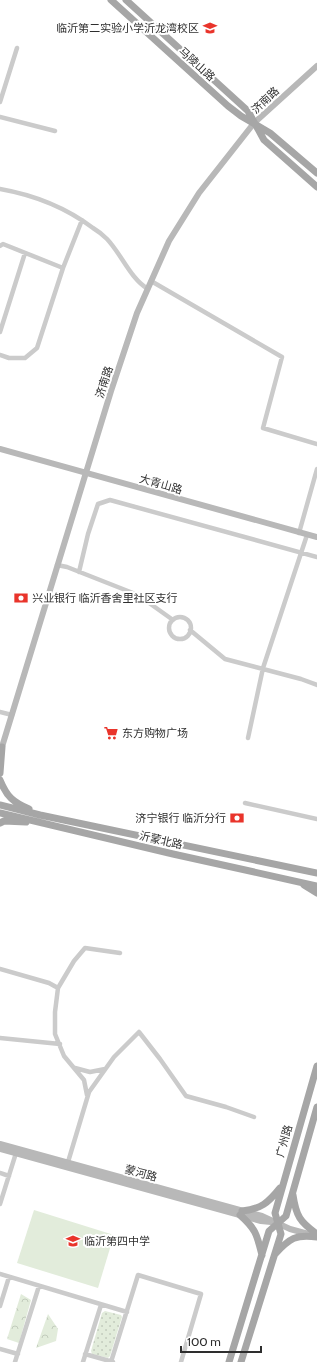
<svg xmlns="http://www.w3.org/2000/svg" width="317" height="1362" font-family="Cabin,'Noto Sans SC',sans-serif">
	<style>
		.grass { fill: url(#grass-dots) }
		.park { fill: url(#park-crowns) }
		.garden { fill: #e2ecdb }
		.lines { fill: none; stroke-linecap: round; stroke-linejoin: round }
		.street { stroke: #cbcbcb; stroke-width: 4.5 }
		.secondary { stroke: #b8b8b8; stroke-width: 6 }
		.primary { stroke: #a6a6a6; stroke-width: 7 }
		.labels { text-anchor: middle; stroke-width: 4; stroke-linejoin: round; paint-order: stroke }
		.poi-label { font-size: 11px; fill: #2e2e2e; stroke: #fff; text-anchor: start }
		.street-label { font-size: 11px; fill: #2e2e2e; stroke: #fff }
	</style>
	<defs>
		<pattern id="grass-dots" width="8" height="8" patternUnits="userSpaceOnUse"><rect width="8" height="8" fill="#e2ecdb"/><path d="M2 2h.1M6 6h.1" fill="none" stroke="#c2cbbc" stroke-width="1.8" stroke-linecap="round"/></pattern>
		<pattern id="park-crowns" width="20" height="18" patternUnits="userSpaceOnUse"><rect width="20" height="18" fill="#e2ecdb"/><path d="M2 6a3 3 0 1 1 6 0M12 15a3 3 0 1 1 6 0" fill="none" stroke="#c2cbbc"/></pattern>
	</defs>
	<rect width="100%" height="100%" fill="#fff"/>
	<path class="grass" d="M105 1311 121 1315 122 1317 110 1356 108 1358 92 1354 91 1351 102 1313Z"/>
	<path class="park" d="M21 1294 31 1300 19 1343 7 1339Z
		M48 1314 58 1329 56 1341 36 1348Z"/>
	<path class="garden" d="M34 1210 114 1235 98 1288 17 1263Z"/>
	<g class="lines">
		<path class="street" d="M0 102 17 48
			M0 117 55 131
			M0 189C34 195 65 207 93 228 98 231 103 235 107 239 122 255 130 278 148 289
			M0 246 3 244 63 268
			M151 281 282 357 263 428 317 444
			M0 332 25 253
			M0 355 9 358H25L37 348 63 268 82 220
			M299 533 317 469
			M57 565 67 567 138 595 173 620
			M79 572 88 534 98 504 110 500 317 557
			M169 628a11 11 0 1 1 22 0a11 11 0 1 1-22 0Z
			M190 630 225 659 301 679 317 685
			M0 712 12 715
			M248 738 263 668 307 535
			M245 803 317 819
			M0 969 49 983 58 988
			M0 1038 60 1044
			M75 1068 90 1072 105 1069
			M87 1095 84 1080 64 1056 55 1034V1012L58 988 74 961 85 948 120 953
			M68 1162 89 1092 114 1057 139 1032 160 1059 186 1096 226 1107 254 1117
			M0 1173 9 1176
			M0 1204 16 1153
			M0 1274 127 1312
			M0 1306 9 1277
			M0 1349 18 1354
			M85 1354 113 1362
			M15 1362 39 1286
			M83 1362 101 1305
			M111 1362 138 1275 201 1294 181 1362"/>
		<path class="secondary" d="M0 449 317 537
			M1 750 111 391 137 313 169 241 199 193 254 123 317 66
			M0 1144 262 1216 290 1229 312 1235
			M0 1149 261 1221 271 1222"/>
		<path class="primary" d="M111 0 228 106 241 116 270 133 317 173
			M126 0 248 111 264 140 317 187
			M0 773 2 747
			M0 780C7 797 13 802 29 809
			M0 805 40 815 317 873
			M0 813 173 854 317 886
			M0 823 4 821 26 822
			M304 885 317 893
			M293 1195C296 1216 300 1222 317 1234
			M242 1211C261 1209 268 1203 280 1188
			M240 1215C256 1229 257 1235 262 1255
			M275 1254C290 1238 296 1234 317 1237
			M229 1362 269 1231 286 1216 317 1107
			M241 1362 281 1234 275 1213 317 1066"/>
	</g>
	<defs>
		<symbol id="school-bare" viewBox="-9 -9 18 18"><path d="M0-5L7-2L0 1L-7-2ZM-4 1L0 2.5L4 1V4Q0 6-4 4Z" fill="#e9342b" stroke="#fff" stroke-width="2.5" paint-order="stroke"/></symbol>
		<symbol id="bank-bare" viewBox="-9 -9 18 18"><path d="M-6-4H6V4H-6ZM0-2.3a2.3 2.3 0 1 0 0 4.6a2.3 2.3 0 1 0 0-4.6Z" fill="#e9342b" stroke="#fff" stroke-width="2.5" paint-order="stroke"/></symbol>
		<symbol id="supermarket-bare" viewBox="-9 -9 18 18"><path d="M-6-5.5h2.5l.6 2H6L4.5 2H-2.5L-4.4-4H-6ZM-1.5 3.2a1.3 1.3 0 1 0 .1 0ZM3 3.2a1.3 1.3 0 1 0 .1 0Z" fill="#e9342b" stroke="#fff" stroke-width="2.5" paint-order="stroke"/></symbol>
	</defs>
	<g fill-rule="evenodd">
		<use href="#school-bare" x="200" y="18" width="20" height="20"/>
		<use href="#bank-bare" x="11" y="588" width="20" height="20"/>
		<use href="#supermarket-bare" x="101" y="723" width="20" height="20"/>
		<use href="#bank-bare" x="227" y="808" width="20" height="20"/>
		<use href="#school-bare" x="63" y="1231" width="20" height="20"/>
	</g>
	<g class="labels">
		<g class="poi-label">
			<text x="199" y="32" text-anchor="end">临沂第二实验小学沂龙湾校区</text>
			<text x="32" y="602">兴业银行 临沂香舍里社区支行</text>
			<text x="122" y="737">东方购物广场</text>
			<text x="226" y="822" text-anchor="end">济宁银行 临沂分行</text>
			<text x="84" y="1245">临沂第四中学</text>
		</g>
		<g class="street-label">
			<text transform="translate(197 64) rotate(42)" y="4">马陵山路</text>
			<text transform="translate(265 100) rotate(-43)" y="4">济南路</text>
			<text transform="translate(104 382) rotate(-72)" y="4">济南路</text>
			<text transform="translate(161 484) rotate(16)" y="4">大青山路</text>
			<text transform="translate(161 840) rotate(13)" y="4">沂蒙北路</text>
			<text transform="translate(284 1141) rotate(-74)" y="4">广州路</text>
			<text transform="translate(141 1173) rotate(15)" y="4">蒙河路</text>
		</g>
	</g>
	<path d="M181 1346v6h80v-6" fill="none" stroke="#2e2e2e" stroke-width="2"/>
	<text x="187" y="1346" font-size="12" fill="#2e2e2e" stroke="#ffffff" stroke-width="3" paint-order="stroke">100 m</text>
</svg>
